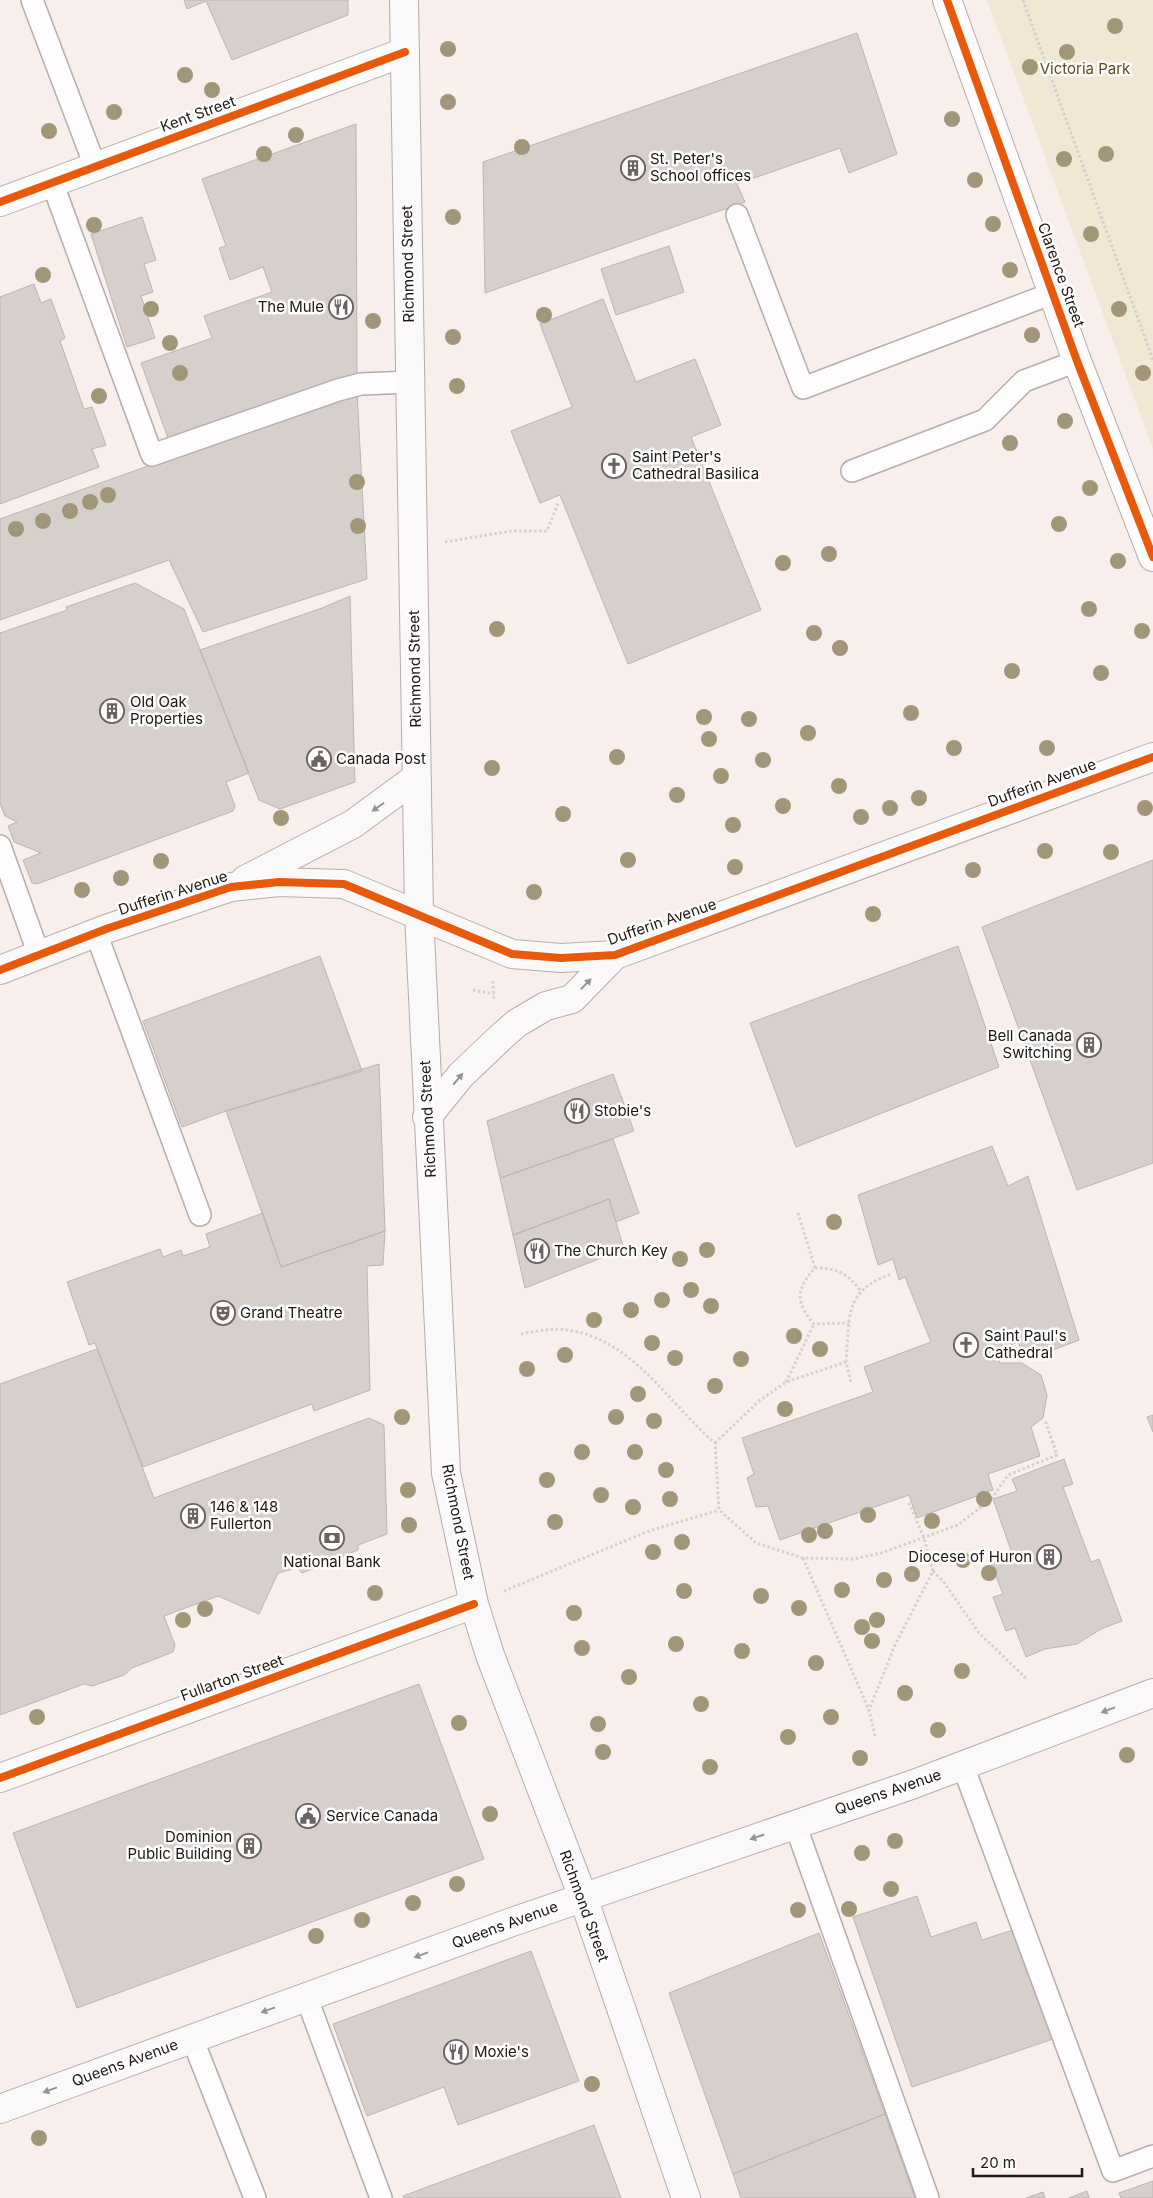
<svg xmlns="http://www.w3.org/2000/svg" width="1153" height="2198" font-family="Inter,sans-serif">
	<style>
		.green { fill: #f0e7d5 }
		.building { fill: #d7cfcc; stroke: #bdb5b1 }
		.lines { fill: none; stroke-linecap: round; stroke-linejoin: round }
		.lane-casing { stroke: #b5adab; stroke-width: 24 }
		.street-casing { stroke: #b5adab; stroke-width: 30 }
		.secondary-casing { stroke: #b5adab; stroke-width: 30 }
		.path { stroke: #d4d0cf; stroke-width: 3; stroke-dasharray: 2.5 2.5; stroke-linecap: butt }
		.lane { stroke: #fefcfc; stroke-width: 21 }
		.street { stroke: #fefcfc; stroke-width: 28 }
		.secondary { stroke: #fbf8f9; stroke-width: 28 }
		.cycleway-casing { stroke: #fdfdfd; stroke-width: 11 }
		.cycleway { stroke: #e8590c; stroke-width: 8 }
		.tree { fill: #a29678 }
		.oneway { fill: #989393 }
		.labels { text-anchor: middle; stroke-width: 5; stroke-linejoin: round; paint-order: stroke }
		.park-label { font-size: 15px; fill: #5c4e1a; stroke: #fdfdfd }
		.street-label { font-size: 15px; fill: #201716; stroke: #fdfdfd }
		.poi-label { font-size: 15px; fill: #201716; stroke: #fdfdfd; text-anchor: start }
	</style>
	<rect width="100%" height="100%" fill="#f8eeec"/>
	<path class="green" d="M987 0H1153V449Z"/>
	<path class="building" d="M184 0H348V15L232 60 206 1 187 9Z
		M857 33 897 154 849 173 840 148 737 184 745 202 485 293 483 162Z
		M356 124 357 374 169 441 141 363 212 338 204 316 272 292 263 267 230 280 219 248 226 246 202 179Z
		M142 217 156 260 144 264 153 292 141 296 155 338 127 347 91 234Z
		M669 246 684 292 616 315 601 269Z
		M34 284 41 303 51 299 65 338 60 341 84 409 92 407 106 445 92 449 99 467 0 504V297Z
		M603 299 636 382 695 359 721 425 691 437 761 610 628 664 560 495 540 503 511 431 572 407 540 324Z
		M357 391 367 579 203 632 169 560 0 620V519Z
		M135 583 184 609 249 773 226 782 235 806 233 811 37 884 32 883 23 860 41 853 14 842 8 826 17 822 5 816 0 804V633L67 610 66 607Z
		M350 596 355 782 280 809 259 800 200 650 322 608Z
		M1153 860V1163L1077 1190 982 927Z
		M958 946 999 1067 796 1147 750 1023Z
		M320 956 362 1071 226 1111 182 1127 143 1021Z
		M379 1064 385 1231 281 1267 226 1111Z
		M613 1074 634 1131 500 1178 487 1121Z
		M613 1139 639 1213 616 1222 609 1199 513 1235 500 1178Z
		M992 1146 1008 1186 1028 1176 1079 1340 1048 1352 1046 1348 1024 1356 1018 1342 996 1352 1000 1363H1022L1041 1375 1047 1395 1043 1418 1031 1427 1040 1456 988 1474 993 1490 917 1518 909 1495 780 1540 768 1506 756 1507 747 1478 754 1474 742 1438 873 1392 864 1367 931 1342 905 1277 899 1280 893 1259 878 1265 858 1195Z
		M609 1199 624 1249 525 1288 513 1235Z
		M263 1213 281 1267 385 1231 383 1265 367 1266 370 1390 314 1411 312 1404 143 1467 95 1343 89 1345 67 1282 160 1249 163 1257 181 1250 183 1256 210 1247 206 1234Z
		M97 1349 154 1498 369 1418 384 1425 387 1534 358 1545V1550L302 1573 297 1568 278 1573 259 1614 218 1596 164 1616 175 1645 173 1652 132 1668 124 1675 92 1686 84 1684 0 1715V1384Z
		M1153 1415V1432L1147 1417Z
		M1064 1459 1073 1484 1063 1487 1091 1562 1099 1559 1122 1621 1101 1629 1077 1644 1045 1649 1026 1657 1015 1628 1006 1631 993 1597 1003 1594 991 1564 1013 1556 993 1499 1017 1491 1012 1479Z
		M419 1684 484 1859 77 2008 13 1833Z
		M917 1896 931 1937 976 1922 982 1940 1019 1928 1056 2038 912 2087 853 1917Z
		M819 1933 885 2114 733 2174 669 1993Z
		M531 1951 579 2081 458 2125 444 2087 367 2116 333 2024Z
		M885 2114 915 2198H741L733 2174Z
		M594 2125 621 2198H404L403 2196Z
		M1153 2181V2198H1121L1119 2193Z
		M1087 2191 1089 2198H1069Z
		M1043 2192 1045 2198H1026Z"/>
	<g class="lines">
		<defs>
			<path id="lane" d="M32 0 95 166
				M52 182 152 455 338 390 361 384 410 382
				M737 215 803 388 1053 293
				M852 471 985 420 1024 381 1077 361
				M0 846 39 955
				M96 933 200 1215
				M963 1766 1113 2171 1153 2156
				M795 1824 928 2198
				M306 1996 381 2198
				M192 2038 255 2198"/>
			<path id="street" d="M947 0 1077 361 1153 557
				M0 202 405 52"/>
			<path id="secondary" d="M404 0 419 914 446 1473 474 1604 490 1655 583 1897 686 2198
				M245 880 353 824 417 777
				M0 970 106 929 231 887 279 882 344 884 512 954 561 958 615 955 1153 757
				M427 1117 461 1075 501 1037 517 1023 546 1006 572 999 615 955
				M0 1778 474 1604
				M0 2109 512 1922 914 1784 1153 1693"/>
		</defs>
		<use href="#lane" class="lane-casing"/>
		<use href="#street" class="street-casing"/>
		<use href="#secondary" class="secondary-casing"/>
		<path class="path" d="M1023 0 1153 360
			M445 542 511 531H547L559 501
			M493 981 494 1000
			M473 990 494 994
			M798 1213 815 1268C796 1289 795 1302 814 1324L849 1323
			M815 1268C837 1268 847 1273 860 1290
			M521 1334C536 1331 552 1328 567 1330 632 1338 669 1404 715 1443L719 1510 756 1543 803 1558 853 1559 881 1553 958 1525 992 1498 1008 1475 1057 1455 1045 1420
			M846 1362C850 1317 843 1291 891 1274
			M786 1382 814 1324
			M715 1443 759 1401 786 1382 846 1362 851 1383
			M803 1558 869 1710
			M933 1571 943 1581 979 1633 1028 1680
			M504 1591 649 1531 719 1510
			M875 1736 869 1710 895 1645 933 1571 924 1538 909 1503"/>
		<use href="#lane" class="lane"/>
		<use href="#street" class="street"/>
		<use href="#secondary" class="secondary"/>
		<defs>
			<path id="cycleway" d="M947 0 1077 361 1153 557
				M0 202 405 52
				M0 970 106 929 231 887 279 882 344 884 512 954 561 958 615 955 1153 757
				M0 1778 474 1604"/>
		</defs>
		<use href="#cycleway" class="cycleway-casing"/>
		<use href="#cycleway" class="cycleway"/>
	</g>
	<g class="tree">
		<circle cx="1115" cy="26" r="8"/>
		<circle cx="448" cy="49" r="8"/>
		<circle cx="1067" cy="52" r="8"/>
		<circle cx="1030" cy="67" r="8"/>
		<circle cx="185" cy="75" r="8"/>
		<circle cx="212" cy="90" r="8"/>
		<circle cx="448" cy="102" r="8"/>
		<circle cx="114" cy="112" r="8"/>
		<circle cx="952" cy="119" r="8"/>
		<circle cx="49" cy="131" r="8"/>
		<circle cx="296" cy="135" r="8"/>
		<circle cx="522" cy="147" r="8"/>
		<circle cx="264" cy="154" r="8"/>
		<circle cx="1106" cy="154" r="8"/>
		<circle cx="1064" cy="159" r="8"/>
		<circle cx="975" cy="180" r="8"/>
		<circle cx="453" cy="217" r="8"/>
		<circle cx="993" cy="224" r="8"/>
		<circle cx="94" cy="225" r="8"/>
		<circle cx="1091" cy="234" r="8"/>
		<circle cx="1010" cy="270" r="8"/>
		<circle cx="43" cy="275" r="8"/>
		<circle cx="151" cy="309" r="8"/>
		<circle cx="1119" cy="309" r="8"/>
		<circle cx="544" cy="315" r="8"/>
		<circle cx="373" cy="321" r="8"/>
		<circle cx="1032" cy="335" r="8"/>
		<circle cx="453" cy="337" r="8"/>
		<circle cx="170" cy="343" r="8"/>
		<circle cx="180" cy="373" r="8"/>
		<circle cx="1143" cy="373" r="8"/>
		<circle cx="457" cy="386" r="8"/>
		<circle cx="99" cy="396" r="8"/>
		<circle cx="1065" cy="421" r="8"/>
		<circle cx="1010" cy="443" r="8"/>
		<circle cx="357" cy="482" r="8"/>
		<circle cx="1090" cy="488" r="8"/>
		<circle cx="108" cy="495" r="8"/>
		<circle cx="90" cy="502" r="8"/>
		<circle cx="70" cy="511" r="8"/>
		<circle cx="43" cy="521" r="8"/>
		<circle cx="1059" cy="524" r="8"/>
		<circle cx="358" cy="526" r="8"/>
		<circle cx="16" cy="529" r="8"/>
		<circle cx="829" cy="554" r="8"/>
		<circle cx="1118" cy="561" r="8"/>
		<circle cx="783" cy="563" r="8"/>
		<circle cx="1089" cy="609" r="8"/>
		<circle cx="497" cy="629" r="8"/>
		<circle cx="1142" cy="631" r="8"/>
		<circle cx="814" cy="633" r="8"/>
		<circle cx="840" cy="648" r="8"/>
		<circle cx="1012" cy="671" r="8"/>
		<circle cx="1101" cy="673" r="8"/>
		<circle cx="911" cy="713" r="8"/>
		<circle cx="704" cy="717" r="8"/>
		<circle cx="749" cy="719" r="8"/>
		<circle cx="808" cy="733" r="8"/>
		<circle cx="709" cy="739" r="8"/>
		<circle cx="954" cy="748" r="8"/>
		<circle cx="1047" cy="748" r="8"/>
		<circle cx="617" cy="757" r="8"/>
		<circle cx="763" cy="760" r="8"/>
		<circle cx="492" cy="768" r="8"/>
		<circle cx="721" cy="776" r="8"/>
		<circle cx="839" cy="786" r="8"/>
		<circle cx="677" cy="795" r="8"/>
		<circle cx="919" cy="798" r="8"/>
		<circle cx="783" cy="806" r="8"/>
		<circle cx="890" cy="808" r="8"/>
		<circle cx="1145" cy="808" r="8"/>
		<circle cx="563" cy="814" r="8"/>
		<circle cx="861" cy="817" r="8"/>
		<circle cx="281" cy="818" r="8"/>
		<circle cx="733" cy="825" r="8"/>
		<circle cx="1045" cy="851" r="8"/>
		<circle cx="1111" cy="852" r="8"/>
		<circle cx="628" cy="860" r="8"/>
		<circle cx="161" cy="861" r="8"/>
		<circle cx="735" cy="867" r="8"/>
		<circle cx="973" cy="870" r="8"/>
		<circle cx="121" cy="878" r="8"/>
		<circle cx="82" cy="890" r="8"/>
		<circle cx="534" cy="892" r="8"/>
		<circle cx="873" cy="914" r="8"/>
		<circle cx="834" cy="1222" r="8"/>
		<circle cx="707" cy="1250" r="8"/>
		<circle cx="680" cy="1259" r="8"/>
		<circle cx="691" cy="1290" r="8"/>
		<circle cx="662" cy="1300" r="8"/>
		<circle cx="711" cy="1306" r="8"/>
		<circle cx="631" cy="1310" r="8"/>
		<circle cx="594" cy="1320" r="8"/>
		<circle cx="794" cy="1336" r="8"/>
		<circle cx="652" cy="1343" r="8"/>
		<circle cx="820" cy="1349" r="8"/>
		<circle cx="565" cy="1355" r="8"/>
		<circle cx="675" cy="1358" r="8"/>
		<circle cx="741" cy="1359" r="8"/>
		<circle cx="527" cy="1369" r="8"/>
		<circle cx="715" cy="1386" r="8"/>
		<circle cx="638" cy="1394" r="8"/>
		<circle cx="785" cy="1409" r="8"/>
		<circle cx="402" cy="1417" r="8"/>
		<circle cx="616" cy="1417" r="8"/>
		<circle cx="654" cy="1421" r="8"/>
		<circle cx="582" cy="1452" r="8"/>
		<circle cx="635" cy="1452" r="8"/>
		<circle cx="666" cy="1470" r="8"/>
		<circle cx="547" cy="1480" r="8"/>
		<circle cx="408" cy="1490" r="8"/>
		<circle cx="601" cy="1495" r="8"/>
		<circle cx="670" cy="1499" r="8"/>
		<circle cx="984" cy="1499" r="8"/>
		<circle cx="633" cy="1507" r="8"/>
		<circle cx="868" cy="1515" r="8"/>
		<circle cx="932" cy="1521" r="8"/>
		<circle cx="555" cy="1522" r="8"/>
		<circle cx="409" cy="1525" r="8"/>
		<circle cx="825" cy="1531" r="8"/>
		<circle cx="809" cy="1535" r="8"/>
		<circle cx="682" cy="1542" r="8"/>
		<circle cx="653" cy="1552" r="8"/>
		<circle cx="963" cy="1560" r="8"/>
		<circle cx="989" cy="1573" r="8"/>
		<circle cx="912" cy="1574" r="8"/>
		<circle cx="884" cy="1580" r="8"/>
		<circle cx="842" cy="1590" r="8"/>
		<circle cx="684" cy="1591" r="8"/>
		<circle cx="375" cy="1593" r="8"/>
		<circle cx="761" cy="1596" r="8"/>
		<circle cx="799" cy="1608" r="8"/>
		<circle cx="205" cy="1609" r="8"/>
		<circle cx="574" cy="1613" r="8"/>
		<circle cx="183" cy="1620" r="8"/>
		<circle cx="877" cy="1620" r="8"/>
		<circle cx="862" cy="1627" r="8"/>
		<circle cx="872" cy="1641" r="8"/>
		<circle cx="676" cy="1644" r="8"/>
		<circle cx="582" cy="1648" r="8"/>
		<circle cx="742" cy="1651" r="8"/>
		<circle cx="816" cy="1663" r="8"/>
		<circle cx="962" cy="1671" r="8"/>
		<circle cx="629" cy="1677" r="8"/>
		<circle cx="905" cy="1693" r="8"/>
		<circle cx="701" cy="1704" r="8"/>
		<circle cx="37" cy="1717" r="8"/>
		<circle cx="831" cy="1717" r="8"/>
		<circle cx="459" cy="1723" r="8"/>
		<circle cx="598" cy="1724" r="8"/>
		<circle cx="938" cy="1730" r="8"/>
		<circle cx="788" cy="1737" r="8"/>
		<circle cx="603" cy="1752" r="8"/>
		<circle cx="1127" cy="1755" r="8"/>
		<circle cx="860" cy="1758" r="8"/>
		<circle cx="710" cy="1767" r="8"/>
		<circle cx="490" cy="1814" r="8"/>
		<circle cx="895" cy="1841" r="8"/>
		<circle cx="862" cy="1853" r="8"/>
		<circle cx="457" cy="1884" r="8"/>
		<circle cx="891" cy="1889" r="8"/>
		<circle cx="413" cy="1903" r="8"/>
		<circle cx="849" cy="1909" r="8"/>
		<circle cx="798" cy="1910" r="8"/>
		<circle cx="362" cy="1920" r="8"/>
		<circle cx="316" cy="1936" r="8"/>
		<circle cx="592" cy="2084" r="8"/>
		<circle cx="39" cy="2138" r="8"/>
	</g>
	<defs><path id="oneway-solid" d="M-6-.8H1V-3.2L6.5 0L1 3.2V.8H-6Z" transform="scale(1.25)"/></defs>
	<g class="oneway">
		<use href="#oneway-solid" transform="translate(378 807) rotate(145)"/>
		<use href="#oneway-solid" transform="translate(586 984) rotate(-46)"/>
		<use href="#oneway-solid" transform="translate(458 1079) rotate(-50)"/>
		<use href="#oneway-solid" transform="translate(1108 1710) rotate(159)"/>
		<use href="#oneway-solid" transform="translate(757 1837) rotate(161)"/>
		<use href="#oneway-solid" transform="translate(421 1955) rotate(160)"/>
		<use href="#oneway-solid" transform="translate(268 2010) rotate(160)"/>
		<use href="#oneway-solid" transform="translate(50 2090) rotate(160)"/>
	</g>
	<defs>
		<symbol id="building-ring" viewBox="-11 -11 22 22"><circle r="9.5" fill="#fdfdfd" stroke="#6c6261" stroke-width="1.5"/><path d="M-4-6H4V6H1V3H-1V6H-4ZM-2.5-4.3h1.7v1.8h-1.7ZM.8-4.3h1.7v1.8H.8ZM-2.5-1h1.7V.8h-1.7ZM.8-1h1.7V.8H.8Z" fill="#6c6261"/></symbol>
		<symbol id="restaurant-ring" viewBox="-11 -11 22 22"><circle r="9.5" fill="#fdfdfd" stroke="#6c6261" stroke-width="1.5"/><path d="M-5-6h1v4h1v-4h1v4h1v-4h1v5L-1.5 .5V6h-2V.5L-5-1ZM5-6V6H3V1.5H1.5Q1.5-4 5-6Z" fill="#6c6261"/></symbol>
		<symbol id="church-ring" viewBox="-11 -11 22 22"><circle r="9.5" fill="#fdfdfd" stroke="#6c6261" stroke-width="1.5"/><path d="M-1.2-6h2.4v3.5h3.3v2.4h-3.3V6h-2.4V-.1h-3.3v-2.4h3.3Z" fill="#6c6261"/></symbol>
		<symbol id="civic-ring" viewBox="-11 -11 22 22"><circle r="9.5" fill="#fdfdfd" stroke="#6c6261" stroke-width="1.5"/><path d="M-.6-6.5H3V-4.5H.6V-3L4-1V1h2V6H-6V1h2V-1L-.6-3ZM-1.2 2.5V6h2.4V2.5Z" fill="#6c6261"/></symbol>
		<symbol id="theatre-ring" viewBox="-11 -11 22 22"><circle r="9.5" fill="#fdfdfd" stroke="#6c6261" stroke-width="1.5"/><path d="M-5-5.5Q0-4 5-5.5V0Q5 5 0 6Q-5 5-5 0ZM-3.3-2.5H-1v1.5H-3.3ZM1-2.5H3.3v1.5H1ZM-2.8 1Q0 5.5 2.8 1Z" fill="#6c6261"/></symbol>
		<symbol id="bank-ring" viewBox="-11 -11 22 22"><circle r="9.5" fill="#fdfdfd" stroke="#6c6261" stroke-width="1.5"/><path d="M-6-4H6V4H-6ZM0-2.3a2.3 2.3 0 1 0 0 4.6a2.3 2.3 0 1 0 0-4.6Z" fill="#6c6261"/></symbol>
	</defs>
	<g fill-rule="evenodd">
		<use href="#building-ring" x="619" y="154" width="28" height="28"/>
		<use href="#restaurant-ring" x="327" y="293" width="28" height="28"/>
		<use href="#church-ring" x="600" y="452" width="28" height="28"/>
		<use href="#building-ring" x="98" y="697" width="28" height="28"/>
		<use href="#civic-ring" x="305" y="745" width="28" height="28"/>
		<use href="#building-ring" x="1075" y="1031" width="28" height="28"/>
		<use href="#restaurant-ring" x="563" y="1097" width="28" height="28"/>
		<use href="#restaurant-ring" x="523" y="1237" width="28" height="28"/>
		<use href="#theatre-ring" x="209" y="1299" width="28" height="28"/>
		<use href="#church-ring" x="952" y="1331" width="28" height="28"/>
		<use href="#building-ring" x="179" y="1502" width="28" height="28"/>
		<use href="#bank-ring" x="318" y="1524" width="28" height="28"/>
		<use href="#building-ring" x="1035" y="1543" width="28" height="28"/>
		<use href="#civic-ring" x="294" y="1802" width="28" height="28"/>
		<use href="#building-ring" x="235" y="1832" width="28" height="28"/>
		<use href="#restaurant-ring" x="442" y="2038" width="28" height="28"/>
	</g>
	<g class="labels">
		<g class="park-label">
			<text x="1085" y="74">Victoria Park</text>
		</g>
		<g class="street-label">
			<text transform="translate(198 114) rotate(-20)" y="5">Kent Street</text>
			<text transform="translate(408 264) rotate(-91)" y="5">Richmond Street</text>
			<text transform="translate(1061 275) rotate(70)" y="5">Clarence Street</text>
			<text transform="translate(415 669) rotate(-91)" y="5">Richmond Street</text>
			<text transform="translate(1042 783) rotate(-20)" y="5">Dufferin Avenue</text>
			<text transform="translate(173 893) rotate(-18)" y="5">Dufferin Avenue</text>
			<text transform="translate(662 922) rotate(-19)" y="5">Dufferin Avenue</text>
			<text transform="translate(428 1119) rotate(-93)" y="5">Richmond Street</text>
			<text transform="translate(458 1522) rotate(79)" y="5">Richmond Street</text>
			<text transform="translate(232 1678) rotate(-20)" y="5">Fullarton Street</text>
			<text transform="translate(888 1792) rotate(-19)" y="5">Queens Avenue</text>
			<text transform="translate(584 1906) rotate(70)" y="5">Richmond Street</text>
			<text transform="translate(505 1925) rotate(-20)" y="5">Queens Avenue</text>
			<text transform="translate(125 2063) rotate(-20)" y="5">Queens Avenue</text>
		</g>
		<g class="poi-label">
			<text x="650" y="164">St. Peter's<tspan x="650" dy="17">School offices</tspan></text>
			<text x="324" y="312" text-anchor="end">The Mule</text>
			<text x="632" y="462">Saint Peter's<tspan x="632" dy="17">Cathedral Basilica</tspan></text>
			<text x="130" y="707">Old Oak<tspan x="130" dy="17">Properties</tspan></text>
			<text x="336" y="764">Canada Post</text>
			<text x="1072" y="1041" text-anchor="end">Bell Canada<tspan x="1072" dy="17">Switching</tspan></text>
			<text x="594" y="1116">Stobie's</text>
			<text x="554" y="1256">The Church Key</text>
			<text x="240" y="1318">Grand Theatre</text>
			<text x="984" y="1341">Saint Paul's<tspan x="984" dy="17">Cathedral</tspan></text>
			<text x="210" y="1512">146 &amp; 148<tspan x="210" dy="17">Fullerton</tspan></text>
			<text x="1032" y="1562" text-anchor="end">Diocese of Huron</text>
			<text x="332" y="1567" text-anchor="middle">National Bank</text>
			<text x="326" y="1821">Service Canada</text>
			<text x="232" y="1842" text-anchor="end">Dominion<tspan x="232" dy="17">Public Building</tspan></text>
			<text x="474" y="2057">Moxie's</text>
		</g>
	</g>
	<path d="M973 2168v8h109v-8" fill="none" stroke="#201716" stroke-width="2.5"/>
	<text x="980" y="2168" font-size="15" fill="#201716" stroke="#fdfdfd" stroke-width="4" paint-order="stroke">20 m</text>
</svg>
